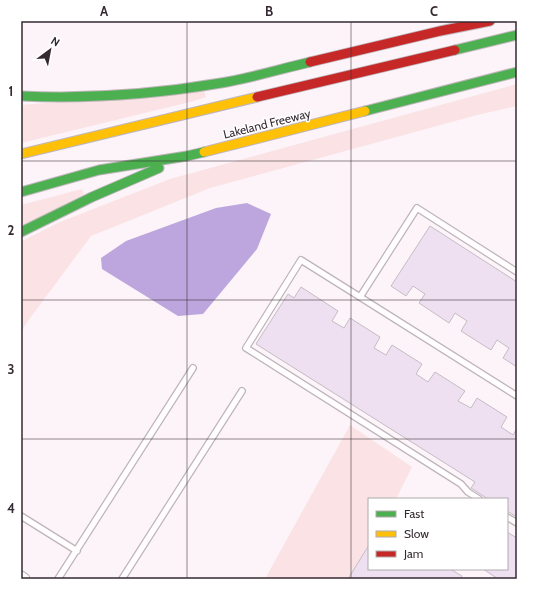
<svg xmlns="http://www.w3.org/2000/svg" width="538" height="600" font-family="Cabin,sans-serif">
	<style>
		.green { fill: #fae2e5 }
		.water { fill: #bda6dd }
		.building { fill: #eee0f0; stroke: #c4bdc4 }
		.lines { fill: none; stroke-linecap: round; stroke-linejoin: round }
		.lane-casing { stroke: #beb5bb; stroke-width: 8 }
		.street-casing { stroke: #beb5bb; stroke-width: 13 }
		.fast-casing { stroke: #beb5bb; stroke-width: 11 }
		.slow-casing { stroke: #beb5bb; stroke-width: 11 }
		.jam-casing { stroke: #beb5bb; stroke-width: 11 }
		.lane { stroke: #fffdfe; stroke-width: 5.5 }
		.street { stroke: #fffdfe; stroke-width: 11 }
		.fast { stroke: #4caf50; stroke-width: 9 }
		.slow { stroke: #ffc107; stroke-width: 9 }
		.jam { stroke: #c62828; stroke-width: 9 }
		.grid { fill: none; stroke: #362a32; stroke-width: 1; stroke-opacity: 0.55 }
		.labels { text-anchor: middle; stroke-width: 3; stroke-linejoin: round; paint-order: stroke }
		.street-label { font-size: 12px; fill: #362a32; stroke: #fff }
		.neatline { fill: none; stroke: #362a32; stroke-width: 1.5 }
		.grid-label { font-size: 13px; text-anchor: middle; font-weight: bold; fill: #362a32 }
	</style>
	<rect width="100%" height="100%" fill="#fcf4f9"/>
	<path class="green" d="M517 84V106L477 115 210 188 91 236 25 325 21 334V242L24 240 60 222 170 179Z
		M204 91 206 97 194 101 21 143V105Z
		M82 189 84 194 21 228V205Z
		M350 425 412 467 396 499H369V545L348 579H265Z"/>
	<path class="water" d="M247 203 271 214 257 249 203 314 178 316 102 269 101 258 126 241 216 208Z"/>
	<path class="building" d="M430 226 517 282V367L503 358 509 348 497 340 491 350 461 331 467 321 455 313 449 323 419 303 425 294 413 286 406 296 391 286Z
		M301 287 338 311 332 321 344 328 350 318 380 337 374 348 386 355 392 345 422 364 416 374 428 382 435 372 465 391 458 401 471 408 477 398 507 417 501 427 513 435 517 428V517L507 511V499H488L471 488 475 482 256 344 288 294 294 298Z
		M507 532 517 538V579H498L483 569H507Z
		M369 545V569H450L462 576 460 579H348Z"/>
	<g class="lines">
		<defs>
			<path id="lane" d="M517 272 417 208 360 297 517 396
				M360 297 301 260 246 348 461 484 468 492 479 499
				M21 516 77 551
				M507 517 517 523
				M58 579 193 368
				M122 579 242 391"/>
			<path id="street" d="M21 577 24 579"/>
			<path id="fast" d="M455 50 517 35
				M21 96C87 99 156 94 221 83 251 78 280 69 310 62
				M365 111 517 72
				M21 192 99 170 187 156 204 152
				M21 232 92 197 159 168"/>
			<path id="slow" d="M204 152 365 111
				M21 154 257 97"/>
			<path id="jam" d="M310 62 440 31 490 21
				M257 97 455 50"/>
		</defs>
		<use href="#lane" class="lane-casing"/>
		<use href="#street" class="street-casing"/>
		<use href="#fast" class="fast-casing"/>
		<use href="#slow" class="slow-casing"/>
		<use href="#jam" class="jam-casing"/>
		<use href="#lane" class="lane"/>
		<use href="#street" class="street"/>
		<use href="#fast" class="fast"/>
		<use href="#slow" class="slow"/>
		<use href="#jam" class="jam"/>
	</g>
	<path class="grid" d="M187 21V579M351 21V579M21 161H517M21 300H517M21 439H517"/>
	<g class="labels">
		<g class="street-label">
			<text transform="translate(267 124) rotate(-14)" y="4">Lakeland Freeway</text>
		</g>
	</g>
	<rect width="538" height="600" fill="none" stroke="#ffffff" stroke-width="44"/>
	<rect x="368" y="498" width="140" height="72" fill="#ffffff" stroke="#afaaad"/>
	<rect x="376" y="511" width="20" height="6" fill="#4caf50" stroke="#afaaad"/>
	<text x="404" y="518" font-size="12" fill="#362a32">Fast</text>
	<rect x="376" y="531" width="20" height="6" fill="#ffc107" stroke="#afaaad"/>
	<text x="404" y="538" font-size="12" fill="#362a32">Slow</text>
	<rect x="376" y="551" width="20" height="6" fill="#c62828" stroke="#afaaad"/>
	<text x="404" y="558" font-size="12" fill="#362a32">Jam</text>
	<g transform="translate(50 50) rotate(32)" stroke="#ffffff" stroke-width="3" paint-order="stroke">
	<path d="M0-3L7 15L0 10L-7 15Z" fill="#362a32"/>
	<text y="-6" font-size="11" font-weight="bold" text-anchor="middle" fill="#362a32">N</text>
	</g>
	<rect x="22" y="22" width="494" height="556" class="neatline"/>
	<g class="grid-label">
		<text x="104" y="16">A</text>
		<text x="269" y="16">B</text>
		<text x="434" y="16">C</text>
		<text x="11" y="96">1</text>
		<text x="11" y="235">2</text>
		<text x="11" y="374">3</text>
		<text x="11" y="513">4</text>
	</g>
</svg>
